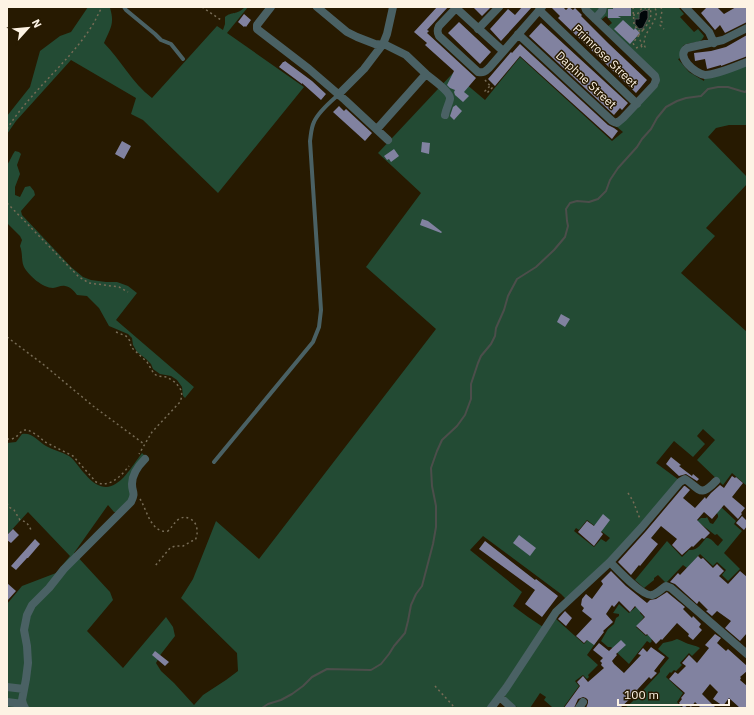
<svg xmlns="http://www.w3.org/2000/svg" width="754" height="715" font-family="'IBM Plex Sans',sans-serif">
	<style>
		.green { fill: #234b34; fill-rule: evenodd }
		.water { fill: #000709; stroke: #4c4e4b }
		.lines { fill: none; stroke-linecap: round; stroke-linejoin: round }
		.stream { stroke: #4c4e4b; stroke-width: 2 }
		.building { fill: #8182a0 }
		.path { stroke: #776c56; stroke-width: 1.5; stroke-dasharray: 2 3; stroke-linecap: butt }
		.lane { stroke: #4a6164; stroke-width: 4 }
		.street { stroke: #4a6164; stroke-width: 8 }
		.labels { text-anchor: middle; stroke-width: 3; stroke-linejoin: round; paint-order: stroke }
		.street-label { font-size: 12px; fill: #fdf3e4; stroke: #271a01 }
	</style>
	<rect width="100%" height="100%" fill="#271a01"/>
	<path class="green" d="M88 7H111L110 8C115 24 110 29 104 43 121 60 132 83 152 98L217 26 223 30 225 24V17C232 11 236 16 245 7H248L227 33 304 87 218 193 143 120 131 114 136 98 71 60 16 121 7 134V116L30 87 40 51 60 36 71 32Z
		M589 7H678L684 14 680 17 694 32 698 29 704 36C700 47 686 39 682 48 681 51 681 55 681 58L678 59 689 72 704 81 705 75 747 62V125H729L716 128 708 137 747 177V184L706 228 715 236 681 273 747 332V486L732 473 723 485 697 460 715 440 703 429 697 436 705 444 693 457 674 441 656 463 679 480 613 555 566 599 561 594 483 536 470 550 522 592 513 606 528 617 543 627 488 708H7V604L22 586 56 573 70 556 28 512 7 535V443L16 442 22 434C32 432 38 441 46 446 53 450 62 452 69 456 75 460 80 469 85 474 111 505 127 473 142 453L145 456 137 464 132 495 118 512H114L108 505 74 553 110 592 113 600 87 631 123 668 166 617 173 627 175 636 161 654 156 663 161 671 174 683 194 705 203 695 226 680 238 671 237 653 181 598 193 579 216 521 259 559 436 329 366 267 421 193 378 153 453 73 485 100 520 57 612 141 623 132 617 127 659 84 607 27 612 23 606 16 601 20 589 9ZM587 520 610 538 606 542 601 539 594 547 574 531 576 528 579 530Z
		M15 151 19 152 21 154 17 165 20 174 15 187V195L20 197 25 187 30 186 34 191 35 195 21 211 22 215 71 267 83 277 91 280 106 282H117L128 286 137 293 116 320 194 387 185 398 183 396 182 387 177 380 171 376 160 374 153 369 151 364 146 359 137 352 133 345 132 338 128 334 109 326 99 308 87 296 77 295C74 291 71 287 65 286 61 285 57 288 53 288 43 288 29 276 24 267 21 261 23 253 20 246L22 240 20 236 7 223V165C10 161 12 155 15 151Z
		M721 507 736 521 734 524 742 531 724 553 740 569 728 581 722 575 726 570 717 562 713 566 700 554 687 568 683 565 666 583 658 575 654 578V580L644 588 635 580 667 541 682 557 689 550C697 551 701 544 706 538 711 537 714 543 718 546L723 540 717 534 715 535 697 521 701 518H706L707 517 710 523 713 524 718 517V515L716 512Z
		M619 604 629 613 637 606 641 611 640 613 644 617 636 627 646 636 652 631 656 635 651 640 652 641 650 643 647 641 629 664 611 647H608L601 641 608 629 614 624 616 618 619 616V614L613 613Z
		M556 619 584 644 591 636 597 641 587 655 598 665 588 675 589 677 587 679 583 675 575 681 579 686 563 708H552V707L544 700 546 697 540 693 530 708C517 708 514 708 505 697V694Z
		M677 639C681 640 683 642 686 643 691 645 695 645 700 648L692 656 689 653 680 663 682 665 676 671 674 670 671 673 670 672 666 677 683 693 677 702 681 707 680 708H625L632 702 660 672V669L669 658 658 649 663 643 672 641Z"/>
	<path class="water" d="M645 10 648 11V18L643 28 639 29 635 24V19H639C639 14 639 12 645 10Z"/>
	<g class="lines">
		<path class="stream" d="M262 708 268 704 281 700 292 694 303 686 312 677 327 669 371 670 381 664 389 654 394 646 405 633 408 621 411 605 416 594 422 586 433 544 436 527V506L432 486 431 468 437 451 442 440 457 426 465 415 471 399V384L478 363 481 356 491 344 495 336 496 328 504 310 508 296 517 279 536 267 554 250 565 237 568 226 567 221 566 209 570 203 577 201 589 202 598 199 606 191 610 180 618 168 637 147 642 139 651 129 657 118 666 107 677 101 686 98 701 96 708 89 718 87H728L741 91 745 92 747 90"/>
	</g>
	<path class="building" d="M437 7H448L427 30 429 31 427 33 476 78 464 92 469 96 463 102 455 95 454 92 455 90 450 88 447 85 454 71 425 45 427 43 414 32Z
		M473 7H491L482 16Z
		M522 7H532L501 41 490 29 508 9 515 15Z
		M551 7H563L566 10 569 7 573 10 575 8 582 15 581 16 608 43 647 80 636 93 558 18 560 16Z
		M613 7H631V16H618L621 18H608V9H613Z
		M707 7H717L724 14 736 7H747V22L725 33 720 25 715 30 701 13Z
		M244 14 251 20 246 27 245 26 244 27 238 22Z
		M623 20 634 30 635 28 640 33 630 44 614 29Z
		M459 22 491 52 480 64 448 33Z
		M541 23 628 103 622 110 620 108 614 115 529 36Z
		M747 35V56L745 57 721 66V65L707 69 705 59 695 61 694 53 711 51 726 47Z
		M520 44 608 125 614 128 618 131 612 139 520 56 495 86 488 79 511 52 512 53Z
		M285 61 312 81 326 94 321 100 302 83V84L279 67 283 62H284Z
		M456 105 462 111 454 120 450 116 453 107Z
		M339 106 344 111 346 109 372 133 365 141 333 112Z
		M122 141 131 146 124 159 115 154Z
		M422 142 430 143 429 154 421 152Z
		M394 149 399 156 391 162 389 159 387 160 384 156Z
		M422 219 428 221 442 232 441 233 420 225Z
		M561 314 570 319 565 327 557 322Z
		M671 457 681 465 679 466 692 476 693 474 699 479 697 481 686 474 679 476 666 464Z
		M732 476 735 478 736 477 743 483 732 497 745 508 741 513 742 514 738 519 724 505 712 519 704 512 697 520 710 533 704 539 702 538 693 547 692 546 682 555 672 545 677 539 661 526 651 538 658 544 640 566 639 565 631 575 618 562 646 531 684 486H685L690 490 683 498 695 508 705 497 706 499 711 493 720 485 724 488Z
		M603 514 610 520 601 532 603 534 594 546 578 532 587 521 594 526Z
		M742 516 747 521V526L744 530 736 523Z
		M13 529 19 535 11 543 7 540V535Z
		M519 535 536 548 530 556 513 543Z
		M35 539 40 544 28 558H27L16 570 11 566Z
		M485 541 535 580 536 579 558 596 542 617 525 604 535 590 479 549Z
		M698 556 701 559 703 558 713 568 717 564 724 571 719 576 728 584 740 571 747 577V633L740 641 725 628 731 621 717 611 712 616 706 611 708 610 699 601 697 604 675 584 670 582 678 573 680 575Z
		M611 571 626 586 647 603 650 600 656 599 667 592 668 593 685 607 683 609 692 618 693 616 701 624 699 627 702 630 693 640 688 636 689 634 677 623 662 640 661 639 656 644 647 634 646 635 636 626 645 617 635 606 630 612 619 601 614 607 612 605 606 614 613 622 603 631 604 632 594 645 587 640 584 643 576 636 592 619 582 611 584 608 581 605 582 599 586 594 592 599 603 584 601 581Z
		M7 583 16 591 7 601Z
		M565 611 572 618 566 626 558 619Z
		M715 634 721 638 717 643 726 651 728 649 747 666V671L740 677 741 678 740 680 747 686V708H740L729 698 723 706 713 699 718 692 710 684 702 694 716 708H701L695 702 691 707 688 705 684 708 679 703 682 699 681 698 685 693 669 679 675 672 678 674 686 666 682 663 689 655 697 663 709 648 705 645Z
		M621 640 626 645 616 654 617 655 612 661 614 664 624 673 641 655 638 654 643 648 647 652 651 647 665 657 654 671 657 673 651 679 649 677 637 690 638 691 632 697 620 708H586L588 703V700L586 698 583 697 578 699 574 708H564L580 686 577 682 583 676 588 682 604 668 601 665 602 663 600 661 603 658 593 650 599 643 609 651Z
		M155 651 169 662 165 666 152 655Z"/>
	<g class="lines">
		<path class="path" d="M202 7 221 20
			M633 7 634 25 639 31 643 30 638 36
			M661 7 662 11 660 21 662 22 660 25 664 29
			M633 15H637L640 10 644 7 648 10 652 7
			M643 30C648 24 653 17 650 9
			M634 45 633 43 638 36 642 44 641 46
			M636 48 641 46 643 48 645 47C644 44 644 40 645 37 648 28 660 18 655 8L652 7
			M485 80 492 88 487 93 485 91 490 86
			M7 129C30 92 66 65 90 29 95 22 98 14 102 7
			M7 203 79 277 89 283 119 287 128 292
			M116 332 126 336 130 341 131 347 147 362 154 374 158 376 167 377 176 383 181 390 182 396 180 402 152 432 139 454
			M7 337 44 365 93 406 144 444
			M7 439H12L16 437 21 432 25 430H28L37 435 45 442 73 456 96 482C109 489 122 475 129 466
			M628 493 633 501 640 519
			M140 499C147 510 151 534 168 531 175 524 175 519 185 517 188 518 192 519 194 522 198 526 198 536 195 540L192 541 183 546H175L170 548 155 566
			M7 503 9 507 14 510 20 520C26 521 29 525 31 530
			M435 686 455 708"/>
		<path class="lane" d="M124 7 126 10 155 34 161 40 171 44 183 59
			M214 462 313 342 319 327 321 310 310 141C311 135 311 128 314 122 318 112 330 102 338 95"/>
		<path class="street" d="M271 7 257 25V29L309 69 345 100 388 140
			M317 7 347 32 357 37 375 44 386 45 406 55 426 74
			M457 7 439 26C437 30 437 32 439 36L478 72C483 73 485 72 489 68L542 7
			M685 7 709 32 714 43
			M456 8 503 51
			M539 10 637 104
			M595 19 602 11 603 7
			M747 28 723 40 687 48C675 56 695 74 705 75 716 75 737 66 747 62
			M478 29 499 7
			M518 34 612 121 614 122 617 123 623 118 654 85 656 80 655 76 588 12 586 10 585 7
			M338 95 364 69 383 44 387 34 393 7
			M377 129 426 74C432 79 451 92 450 99 449 104 446 109 445 115
			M610 562C617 569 643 597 652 595 657 594 661 589 666 586L671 588 747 654
			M7 687 24 689
			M500 697 512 708
			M7 702 23 704
			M25 708 23 704 22 700 26 679 28 663 27 646 24 630 27 615 32 605 49 588 64 569 131 502C136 492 132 493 132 484 132 475 139 465 145 459
			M491 708 506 688 556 612 610 562 642 527 680 482 685 479C700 489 700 498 716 481
			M579 708 583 702"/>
	</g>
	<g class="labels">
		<g class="street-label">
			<text transform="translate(605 56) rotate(44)" y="4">Primrose Street</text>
			<text transform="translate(586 80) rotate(43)" y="4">Daphne Street</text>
		</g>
	</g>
	<rect width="754" height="715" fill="none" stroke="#fdf3e4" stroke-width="16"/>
	<g transform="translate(28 28) rotate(63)" stroke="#271a01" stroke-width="3" paint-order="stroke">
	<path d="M0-3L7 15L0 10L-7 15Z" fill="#fdf3e4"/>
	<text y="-6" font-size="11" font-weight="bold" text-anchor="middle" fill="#fdf3e4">N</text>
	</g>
	<path d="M618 699v6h111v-6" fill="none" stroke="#fdf3e4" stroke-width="2"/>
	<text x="624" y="699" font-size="12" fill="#fdf3e4" stroke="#271a01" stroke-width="3" paint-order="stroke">100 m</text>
</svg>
